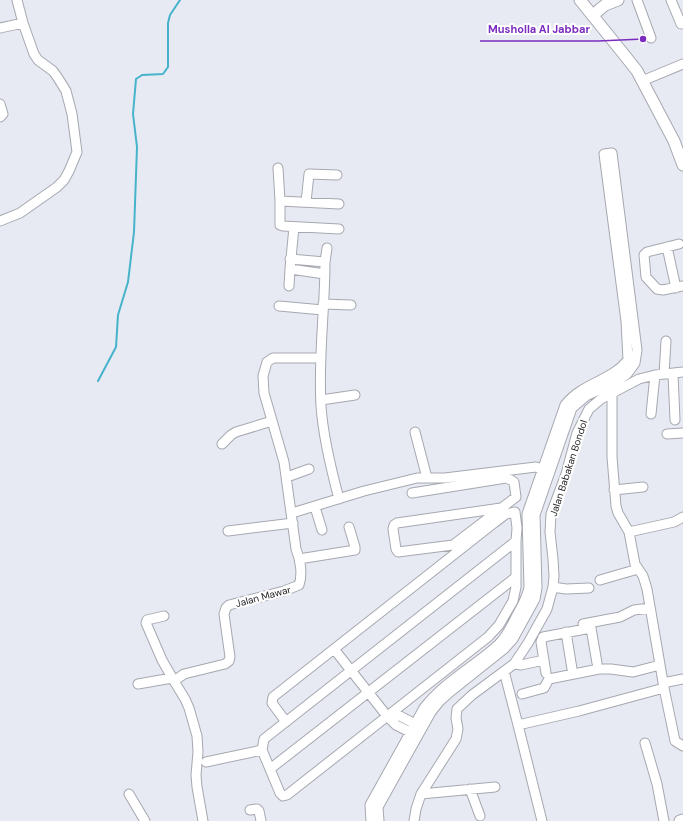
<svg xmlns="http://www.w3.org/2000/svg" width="683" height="821" font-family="'DM Sans',sans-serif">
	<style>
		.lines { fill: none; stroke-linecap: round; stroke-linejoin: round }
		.stream { stroke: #46b3cb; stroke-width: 2 }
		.minor-casing { stroke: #a6a8b0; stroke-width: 11 }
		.major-casing { stroke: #a6a8b0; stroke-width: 13 }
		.minor { stroke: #fff; stroke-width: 9 }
		.major { stroke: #fff; stroke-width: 11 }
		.labels { text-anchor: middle; stroke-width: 4; stroke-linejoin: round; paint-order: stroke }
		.street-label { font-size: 10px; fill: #27272b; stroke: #fff }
		.leader { fill: none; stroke: #7b2cbf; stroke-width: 1.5 }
		.callout-dot { fill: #7b2cbf; stroke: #fff; stroke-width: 1.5 }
		.callout-label { font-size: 11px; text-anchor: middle; font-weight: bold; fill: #7b2cbf; stroke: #fff; stroke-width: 4; stroke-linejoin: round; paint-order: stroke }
	</style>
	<rect width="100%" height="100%" fill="#e8eaf3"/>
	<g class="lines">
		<path class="stream" d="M98 381 116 347 118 315 128 282 134 232 137 147 133 114 136 79 142 75 163 74 168 67V23L170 15 180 0"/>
		<defs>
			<path id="minor" d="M637 0 651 38
				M671 0 681 24
				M0 28 23 23
				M642 81 683 64
				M0 104 3 114 0 117
				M278 168 280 201V225L283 226 339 229
				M280 201 339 204
				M306 202 309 174 337 175
				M0 221 20 213 57 187 64 180 69 171 77 152 72 114 66 91 58 78 53 71 38 60 34 54 23 23 17 0
				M294 227 290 269 325 274
				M679 244 647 252 644 255 646 277 657 289 663 290 683 286
				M667 247 676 288
				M290 259 325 262C325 309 318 358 321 406 323 437 331 469 339 499
				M325 262 327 248
				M289 286 290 269
				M323 304 351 305
				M279 306 323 310
				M664 374 666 341
				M673 374 675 420
				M612 393V457L616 506 618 513 629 532 635 564 643 576 647 589 664 688 674 736 675 741 683 746
				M321 400 355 395
				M651 414 655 375
				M415 432 427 478
				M667 434 683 433
				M222 444 231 435 236 432 272 421
				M287 477 309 469
				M614 490 643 487
				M412 493 506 478 511 480 514 482 516 497 453 545 398 552 396 549 393 529 394 525 397 523 501 508
				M315 507 322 530
				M292 513 364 491 405 481 417 478H445L536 467 542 469
				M228 531 293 523
				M629 532 674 522 683 517
				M299 559 355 550V547L349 527
				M600 580 638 569
				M553 587 566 589 589 588
				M164 616 147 620 146 623 162 660 174 681
				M583 624 620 617 634 610 650 608
				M566 632 572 669
				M334 649 387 716 396 725 410 732
				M514 664 521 665 544 660
				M504 671 518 725 542 821
				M546 673 541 642 543 637 591 628 597 663
				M663 683 683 679
				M138 684 172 678
				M522 694 544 688 549 679 599 669H611L633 672 660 665
				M387 716H400L415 724
				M286 722 272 703 273 697 494 523 506 514 515 512 517 528 516 541V587L513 601 499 625 488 637 287 795 283 796 280 793 262 750 264 739 516 541
				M518 725 579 711 664 688
				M645 743 657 784 664 821
				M206 762 262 750
				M270 769 516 577
				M470 789 480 816
				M129 794 145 821
				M421 794 495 787
				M250 810 257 809 259 811 261 821
				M203 821 197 787 196 775 198 752 197 736 189 708 185 699 174 681 184 674 225 664 229 661 230 657 224 614 226 608 229 605 284 591 299 585C303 574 300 559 296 549L284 462 264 393 263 376 267 362 273 358H321
				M371 821 370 805 424 708C445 681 475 666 499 644 507 636 512 625 517 615 522 606 527 598 529 587L527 514 565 405C583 382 610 382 628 360L626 321 604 154 612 153 637 350 635 363 627 374 614 383 586 396 572 408 535 515 537 588 535 599 513 639 504 649 450 692 439 702 431 712 378 807 379 821
				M414 821 416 809 421 794 456 739 458 729 456 718 457 709 472 695 514 664 528 643 547 609 553 587 554 576 553 559 550 532 551 514 566 474 577 433 589 409 601 399 639 379 655 375 683 372"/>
			<path id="major" d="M580 0 626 57 637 71 674 141 683 165
				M593 15 605 5 618 0
				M680 821 683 820"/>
		</defs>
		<use href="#minor" class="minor-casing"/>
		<use href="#major" class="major-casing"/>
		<use href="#minor" class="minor"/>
		<use href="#major" class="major"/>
	</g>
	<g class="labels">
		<g class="street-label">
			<text transform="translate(568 468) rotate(-72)" y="4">Jalan Babakan Bondol</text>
			<text transform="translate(263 596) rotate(-15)" y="4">Jalan Mawar</text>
		</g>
	</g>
	<path class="leader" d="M643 39L598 41H480"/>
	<circle class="callout-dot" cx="643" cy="39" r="4"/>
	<g class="callout-label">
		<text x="539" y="33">Musholla Al Jabbar</text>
	</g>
</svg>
